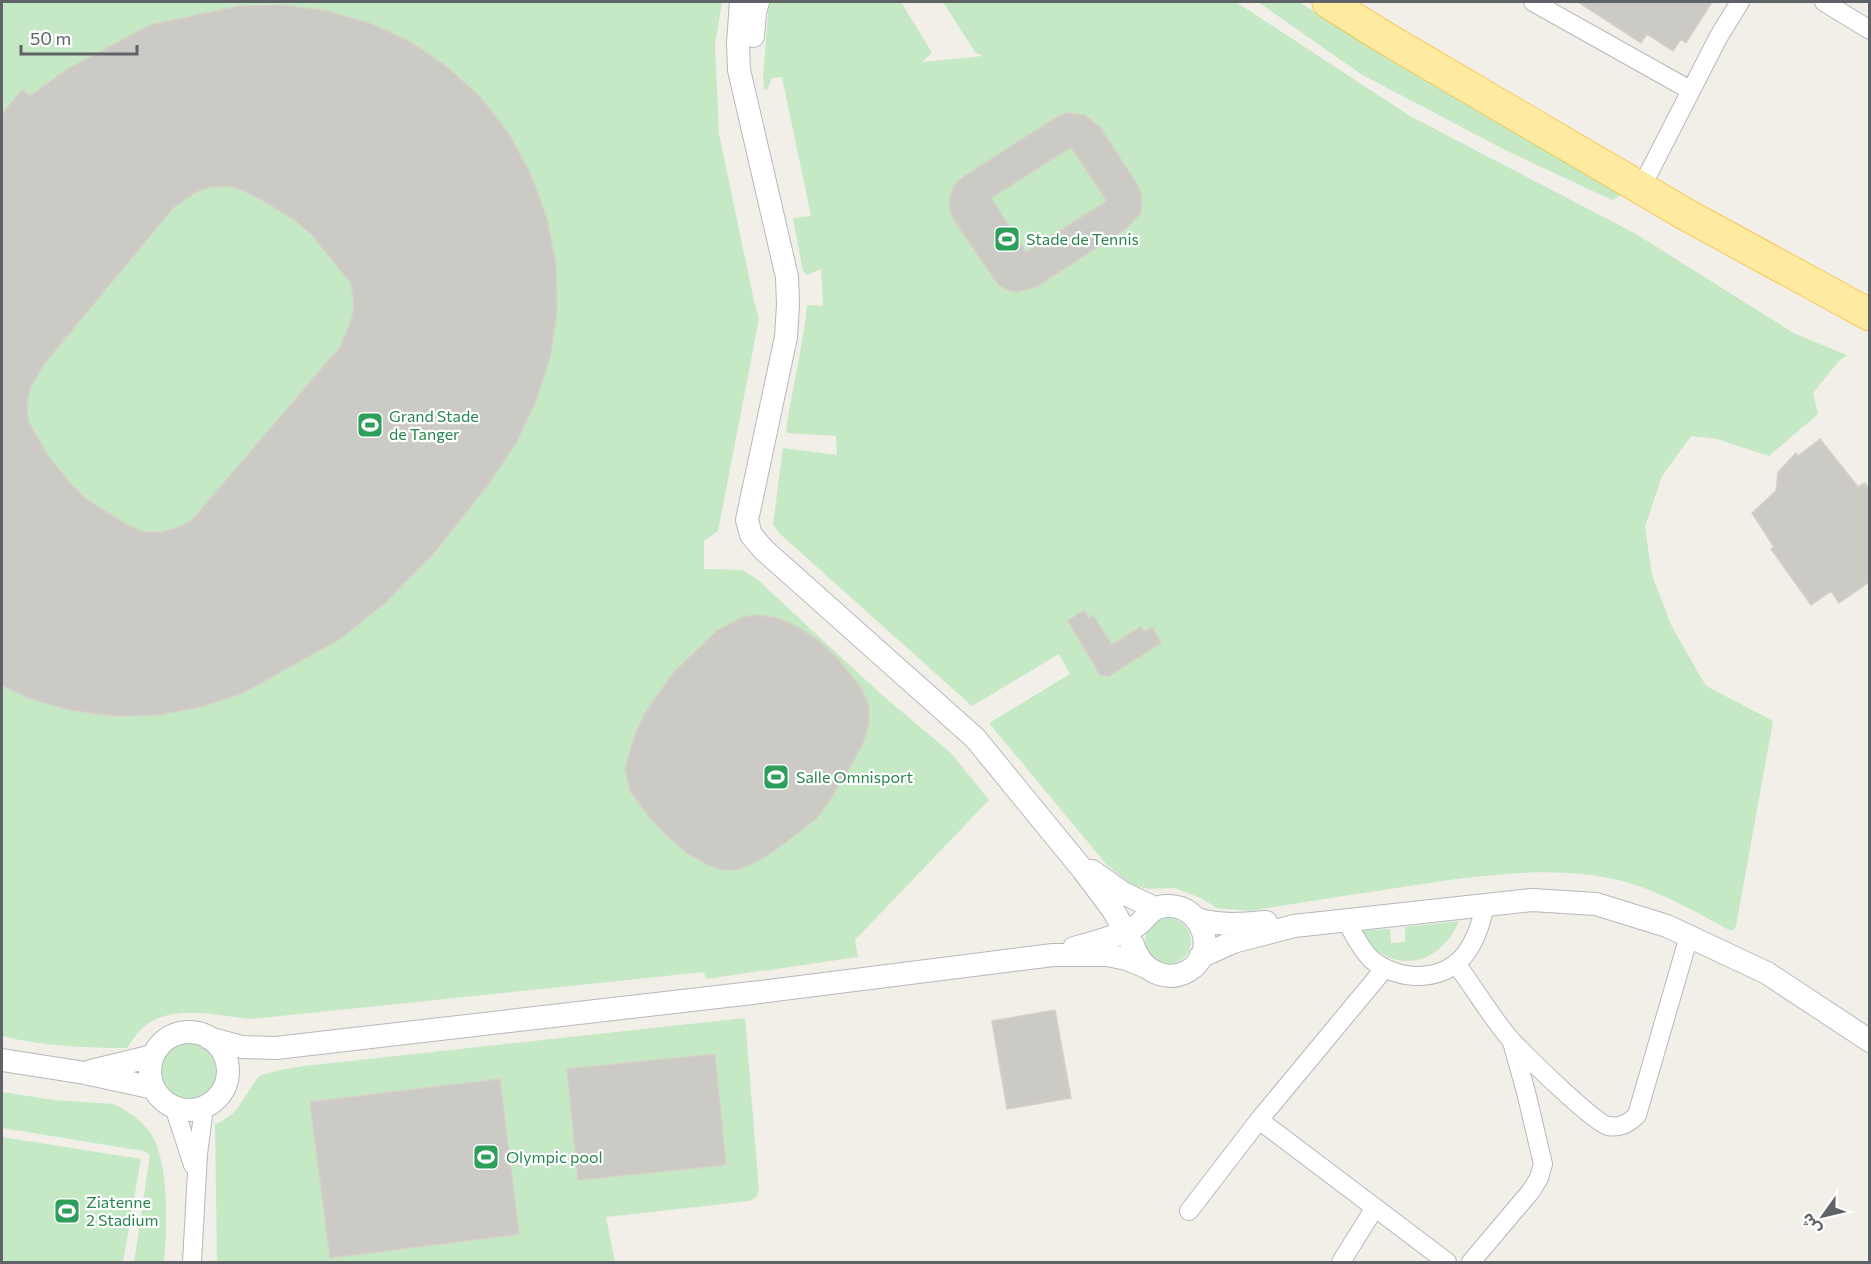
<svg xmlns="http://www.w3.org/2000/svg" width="1871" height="1264" font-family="Commissioner,'Noto Sans Arabic',sans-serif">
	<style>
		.green { fill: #c5e8c5 }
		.building { fill: #cccac5; stroke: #d6d1c6; stroke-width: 1.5; fill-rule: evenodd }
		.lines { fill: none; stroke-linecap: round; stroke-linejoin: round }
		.minor-casing { stroke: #b5b8bc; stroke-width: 20 }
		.tertiary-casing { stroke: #b5b8bc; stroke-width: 24 }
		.trunk-casing { stroke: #f9ab00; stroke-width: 33 }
		.minor { stroke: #fff; stroke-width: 18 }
		.tertiary { stroke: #fff; stroke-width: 22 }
		.trunk { stroke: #feeaa1; stroke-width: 32 }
		.labels { text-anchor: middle; stroke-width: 4.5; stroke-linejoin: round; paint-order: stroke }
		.leisure-label { font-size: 16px; fill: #27864d; stroke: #fff; text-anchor: start }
	</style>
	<rect width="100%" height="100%" fill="#f1efe8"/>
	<path class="green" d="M2 2H722L715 45 719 134 754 301 759 319 718 531 704 541V569L742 570 757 579 882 695 951 753 989 800 855 940 858 957 706 979 704 972 252 1019C218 1016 174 1003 145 1026 138 1031 132 1041 127 1048 85 1048 43 1046 2 1036Z
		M769 2H901L932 53 922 62 983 56 975 52 943 2H1236L1410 116 1636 234 1795 334 1847 355 1838 362 1813 393 1818 414 1769 456 1717 439 1691 436 1662 476 1645 527 1652 575 1672 627 1706 686 1773 721 1736 926 1733 930H1729C1700 914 1670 897 1639 886 1562 860 1468 877 1390 889 1344 896 1297 903 1250 911L1217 908 1201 898 1175 888 1149 889 1132 885 1107 865 989 723 1070 674 1059 654 972 706 779 533 773 524 783 448 837 455 836 436 787 433 786 431C792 389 803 347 807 305L823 306 821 269 807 275 803 271 793 218 811 216 782 77 772 78 767 90 764 89 763 77Z
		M1258 2H1299L1388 59 1493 120 1625 193 1612 200 1505 150 1361 74Z
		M1145 941a23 23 0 1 1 46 0a23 23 0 1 1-46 0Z
		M1459 921C1447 950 1418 971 1386 956 1374 951 1367 941 1358 931L1390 929 1391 943 1405 942V927Z
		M745 1018 759 1191 756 1197 749 1201 606 1217 615 1262H217L215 1124C242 1113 242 1097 259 1076L280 1070 304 1066Z
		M161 1070a29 29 0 1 1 58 0a29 29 0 1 1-58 0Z
		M2 1092 54 1100 113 1104C125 1109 141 1120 149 1131 170 1159 167 1229 164 1262H134L150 1155 144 1151 2 1128Z
		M2 1137 141 1159 123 1262H2Z"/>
	<path class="building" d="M1578 2H1712L1686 43 1681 39 1673 51 1647 34 1641 43Z
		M283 5 327 11 369 23 409 41 446 66 480 97 509 134 531 175 547 219 556 264 557 311 550 357 536 401 516 443 490 482 434 553 386 602 340 639 243 693 201 707 158 715 114 716 70 710 28 698 2 685V114L22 90 30 96 66 70 150 25 240 6ZM229 186 244 191 266 202 293 219 312 235 351 283 354 308 351 321 340 347 199 512 188 523 176 528 163 532H144L129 526 86 499 69 482 49 457 28 421 27 402 30 388 44 364 173 208 196 192 210 187Z
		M1066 113 1085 115 1100 127 1137 184 1141 193 1142 204 1140 214 1127 228 1036 287 1017 292 1007 290 999 285 993 277 954 220 950 210 949 200 952 190 957 182 966 175 1057 117ZM1071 147 1107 201 1026 252 991 198Z
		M1820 439 1858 487 1865 483 1869 489V582L1839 603 1831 591 1811 605 1771 549 1774 547 1752 513 1776 491 1778 472 1796 453 1798 456Z
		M1084 610 1089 618 1093 615 1112 645 1141 626 1144 632 1152 627 1161 643 1109 676 1100 675 1068 621Z
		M756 615 778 618 798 627 818 640 838 659 861 688 869 706V723L864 741 852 764 830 800 816 819 771 853 752 864 737 870H723L708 865 687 853 667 836 651 819 630 791 625 768 636 732 645 713 674 672 718 630 743 617Z
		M1055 1010 1071 1098 1007 1109 992 1021Z
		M715 1054 726 1165 578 1180 567 1069Z
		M500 1079 519 1234 330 1258 310 1102Z"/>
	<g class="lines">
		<defs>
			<path id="minor" d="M1533 2 1690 90
				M1824 2 1870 30
				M1641 188 1719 36 1740 2
				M1346 920C1353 933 1360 948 1371 959 1382 969 1399 975 1414 976 1460 977 1476 946 1485 906
				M1457 965C1475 989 1491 1017 1511 1040 1524 1054 1595 1124 1608 1126 1621 1128 1629 1123 1637 1115L1689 936
				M174 1107 193 1165
				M1259 1120 1447 1262
				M1189 1211 1259 1120 1385 968
				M192 1262 198 1154 204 1107
				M1341 1262 1374 1209
				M1471 1262 1531 1191 1539 1178 1543 1164 1526 1092 1512 1042"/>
			<path id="tertiary" d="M741 2 738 43 739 70 787 277 788 305 786 337 747 520 751 535 764 550 975 738 1083 870 1113 910 1134 947
				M753 36 755 12 758 2
				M1092 871 1123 893 1155 908
				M1197 919C1220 926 1243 924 1266 922
				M1074 948C1089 944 1128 933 1139 924 1149 915 1153 905 1169 906 1203 906 1219 953 1188 971 1169 982 1146 973 1137 954
				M1200 957 1233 942 1294 926 1532 900 1596 904 1667 926 1767 973 1870 1041
				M150 1071a39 39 0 1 1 78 0a39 39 0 1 1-78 0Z
				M209 1038 242 1047 276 1048 752 993 1053 955H1107L1127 959 1146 967
				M2 1060 85 1073 154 1088
				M91 1071 153 1056"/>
			<path id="trunk" d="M1328 2 1382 36 1685 214 1870 315"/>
		</defs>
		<use href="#minor" class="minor-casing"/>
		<use href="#tertiary" class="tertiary-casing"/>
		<use href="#trunk" class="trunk-casing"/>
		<use href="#minor" class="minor"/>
		<use href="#tertiary" class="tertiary"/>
		<use href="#trunk" class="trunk"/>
	</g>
	<defs>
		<symbol id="stadium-square" viewBox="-11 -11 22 22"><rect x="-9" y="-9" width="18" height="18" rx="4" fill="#2e9e5b" stroke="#fff"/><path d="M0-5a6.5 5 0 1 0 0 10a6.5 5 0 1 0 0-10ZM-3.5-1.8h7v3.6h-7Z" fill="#fff"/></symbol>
	</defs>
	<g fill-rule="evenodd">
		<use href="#stadium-square" x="992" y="224" width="30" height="30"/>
		<use href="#stadium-square" x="355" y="410" width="30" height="30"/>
		<use href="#stadium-square" x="761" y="762" width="30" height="30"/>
		<use href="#stadium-square" x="471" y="1142" width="30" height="30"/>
		<use href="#stadium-square" x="52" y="1196" width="30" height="30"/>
	</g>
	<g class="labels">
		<g class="leisure-label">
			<text x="1026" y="245">Stade de Tennis</text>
			<text x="389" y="422">Grand Stade<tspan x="389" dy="18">de Tanger</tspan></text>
			<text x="796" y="783">Salle Omnisport</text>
			<text x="506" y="1163">Olympic pool</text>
			<text x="86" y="1208">Ziatenne<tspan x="86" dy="18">2 Stadium</tspan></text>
		</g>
	</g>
	<rect width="1871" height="1264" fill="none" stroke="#5f6368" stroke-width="6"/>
	<g transform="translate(1823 1216) rotate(236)" stroke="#ffffff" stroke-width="4.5" paint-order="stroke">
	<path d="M0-4.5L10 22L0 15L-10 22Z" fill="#5f6368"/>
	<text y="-9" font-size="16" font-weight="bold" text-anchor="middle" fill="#5f6368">ش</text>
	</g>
	<path d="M21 45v9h116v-9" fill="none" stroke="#5f6368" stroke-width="3"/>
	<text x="30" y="45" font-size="18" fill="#5f6368" stroke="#ffffff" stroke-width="4.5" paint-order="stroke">50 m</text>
</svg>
